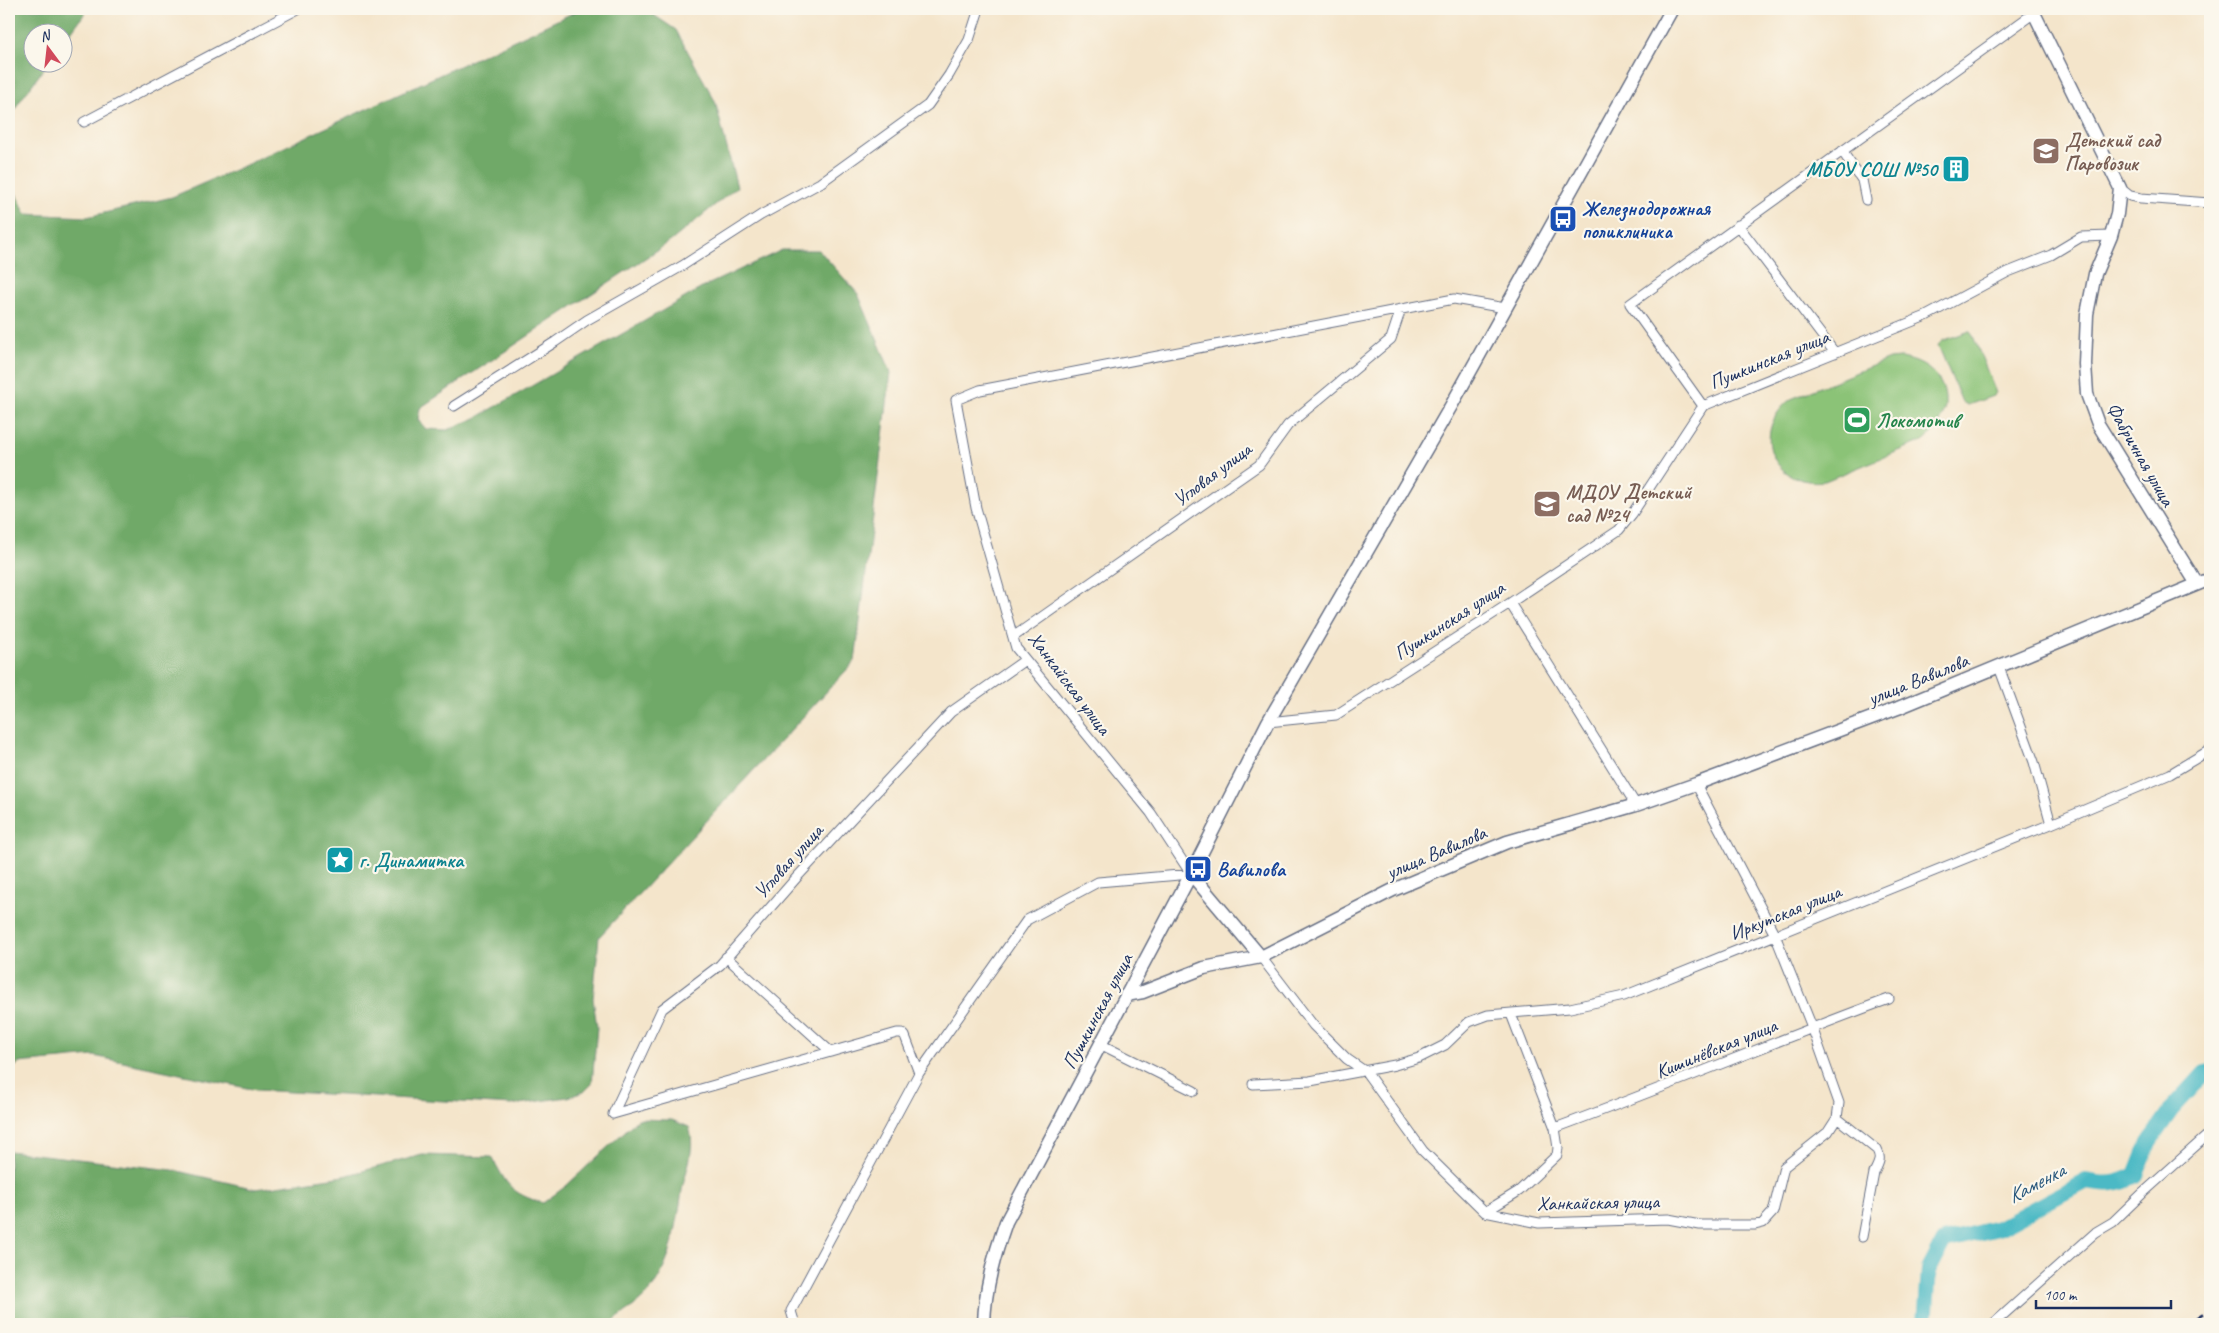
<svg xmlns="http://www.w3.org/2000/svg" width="2219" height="1333" font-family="Caveat,sans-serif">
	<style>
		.green { fill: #8bc377; stroke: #53796a }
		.forest { fill: #70a968; stroke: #466c63 }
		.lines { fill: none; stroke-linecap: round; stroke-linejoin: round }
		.river { stroke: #4bb9c5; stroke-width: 16 }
		.street-casing { stroke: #676f84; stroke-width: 11 }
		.secondary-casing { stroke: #676f84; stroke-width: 15 }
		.street { stroke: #fff; stroke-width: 9 }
		.secondary { stroke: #fff; stroke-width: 12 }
		.rail { stroke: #1b2f5e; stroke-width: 2.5; stroke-dasharray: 8 4; stroke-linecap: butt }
		.labels { text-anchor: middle; stroke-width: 4.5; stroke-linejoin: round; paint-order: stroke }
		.education-label { font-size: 20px; font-weight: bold; fill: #785e54; stroke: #fbf7ec; text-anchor: start }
		.culture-label { font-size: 20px; font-weight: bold; fill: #0d838f; stroke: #fbf7ec; text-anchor: end }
		.transit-label { font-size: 20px; font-weight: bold; fill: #164399; stroke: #fbf7ec; text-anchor: start }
		.street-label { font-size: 20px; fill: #1b2f5e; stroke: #fbf7ec }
		.leisure-label { font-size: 20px; font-weight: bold; fill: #27864d; stroke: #fbf7ec; text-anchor: start }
		.water-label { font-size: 21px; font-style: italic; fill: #29587d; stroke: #fbf7ec }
	</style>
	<rect width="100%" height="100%" fill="#fbf7ec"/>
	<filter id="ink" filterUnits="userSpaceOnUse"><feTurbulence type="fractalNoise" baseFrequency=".02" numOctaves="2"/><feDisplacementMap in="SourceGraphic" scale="10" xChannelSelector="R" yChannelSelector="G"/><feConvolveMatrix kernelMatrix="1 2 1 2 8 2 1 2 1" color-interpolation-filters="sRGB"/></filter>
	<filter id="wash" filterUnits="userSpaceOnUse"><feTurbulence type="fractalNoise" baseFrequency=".0096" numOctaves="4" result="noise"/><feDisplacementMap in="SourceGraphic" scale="20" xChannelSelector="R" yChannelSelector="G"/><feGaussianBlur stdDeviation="1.12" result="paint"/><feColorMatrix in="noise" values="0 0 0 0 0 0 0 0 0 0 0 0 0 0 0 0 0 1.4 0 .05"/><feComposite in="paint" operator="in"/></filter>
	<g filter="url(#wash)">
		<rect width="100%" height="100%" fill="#f4e5cb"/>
		<path class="green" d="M1967 332H1970L1973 336 1996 393 1993 396 1968 405 1962 402 1938 345 1942 341Z
			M1900 358C1948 364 1961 412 1923 441L1825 481C1772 488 1749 431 1791 399L1889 359Z"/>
		<path class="forest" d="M9 9H88L63 43 62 32H32V62L48 63 18 104 9 123Z
			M581 9H645L676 30 715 101 737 187 671 241 420 408 418 420 426 429 447 430 476 418 707 285 782 250H819L858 294 891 372 855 661 599 937 593 999 597 1027 592 1084 584 1092 568 1097 512 1105 256 1090 94 1056 19 1063 9 1073V179L26 214 87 217 172 197 248 164Z
			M638 1119 672 1120 689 1127C697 1152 684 1172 681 1197 677 1224 672 1257 657 1281 647 1299 626 1311 610 1324H9V1151L173 1170 256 1189 344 1176 422 1155 492 1157C507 1185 510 1193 543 1203L566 1186Z"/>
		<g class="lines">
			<path class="river" d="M1925 1324 1929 1270 1944 1241 1998 1228 2086 1181C2107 1185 2116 1185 2136 1175L2149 1142 2172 1109 2205 1073 2210 1072"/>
		</g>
	</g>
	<g filter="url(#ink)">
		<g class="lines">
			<defs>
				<path id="street" d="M84 122 298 9
					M1842 151 1862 180 1866 200
					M2120 188 2130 196 2141 198 2210 203
					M1738 225 1835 353
					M454 406 555 342 587 320 682 266 761 215 820 183 928 105 949 75 969 40 979 9
					M1703 406 1630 304 2034 13
					M1510 603 1636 805
					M1013 637 1259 465 1288 425 1391 339 1401 309
					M1999 667 2034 762 2051 824
					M1268 722 1336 715 1510 603 1619 530 1632 514 1703 406 1926 316 2008 272 2051 255 2081 237 2111 236
					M726 957 831 1052
					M1261 957 1313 1025 1347 1059 1366 1072 1423 1151 1485 1212 1539 1223 1668 1219 1700 1225H1755L1763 1223 1773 1212 1784 1167 1828 1132 1837 1118 1839 1103 1812 1027 1775 935 1696 784
					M1100 1044 1194 1091
					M1253 1084 1310 1081 1395 1065 1419 1058 1445 1045 1469 1022 1488 1015 1570 1008 1624 996 2051 824 2170 774 2210 750
					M613 1114 662 1009 720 965 798 876 951 712 1025 660
					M613 1114 897 1033H902L905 1036 919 1073
					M1837 1118 1877 1150C1882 1159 1878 1164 1874 1173L1862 1237
					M1555 1128C1667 1087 1777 1040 1889 999
					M1485 1212 1519 1191 1557 1155 1558 1148 1555 1128 1511 1014
					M795 1324 791 1311 919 1073 1027 920 1098 882 1191 874 1151 813 1016 648 976 508 956 400 980 390 1454 299 1505 308
					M1993 1324 2096 1232 2113 1222 2143 1193 2210 1133"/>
				<path id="secondary" d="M2032 9 2120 188 2117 214 2111 236 2095 274 2087 314 2085 364 2087 394 2098 424 2197 584
					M1191 874 1261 957
					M1126 995 1143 992 1204 968 1261 957 1393 890 1507 842 1636 805 1696 784 1898 708 2210 579
					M984 1324C985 1288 994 1256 1006 1222L1191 874 1268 722 1451 406 1672 9"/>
			</defs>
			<use href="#street" class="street-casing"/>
			<use href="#secondary" class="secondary-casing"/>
			<use href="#street" class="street"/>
			<use href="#secondary" class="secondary"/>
			<path class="rail" d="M2205 9 2210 16
				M2186 1324 2210 1309"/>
		</g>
	</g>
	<defs>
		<symbol id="school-square" viewBox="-11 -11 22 22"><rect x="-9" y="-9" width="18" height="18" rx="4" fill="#8d6e63" stroke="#fbf7ec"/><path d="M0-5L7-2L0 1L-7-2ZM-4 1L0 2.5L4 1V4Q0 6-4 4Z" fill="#fff"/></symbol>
		<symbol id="building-square" viewBox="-11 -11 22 22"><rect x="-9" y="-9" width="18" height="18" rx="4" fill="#0f9aa8" stroke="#fbf7ec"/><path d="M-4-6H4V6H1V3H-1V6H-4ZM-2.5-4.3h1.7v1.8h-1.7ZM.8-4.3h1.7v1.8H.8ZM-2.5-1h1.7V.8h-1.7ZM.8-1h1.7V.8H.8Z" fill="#fff"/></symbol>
		<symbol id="bus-square" viewBox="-11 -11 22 22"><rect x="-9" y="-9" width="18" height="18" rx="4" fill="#1a4fb4" stroke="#fbf7ec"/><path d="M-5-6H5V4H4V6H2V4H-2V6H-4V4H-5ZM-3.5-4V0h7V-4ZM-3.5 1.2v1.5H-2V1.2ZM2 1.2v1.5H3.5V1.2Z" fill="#fff"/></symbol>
		<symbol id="stadium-square" viewBox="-11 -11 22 22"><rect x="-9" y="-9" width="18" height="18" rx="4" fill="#2e9e5b" stroke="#fbf7ec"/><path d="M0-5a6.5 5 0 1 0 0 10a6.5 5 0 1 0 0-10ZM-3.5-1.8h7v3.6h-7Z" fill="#fff"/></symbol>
		<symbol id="sight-square" viewBox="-11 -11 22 22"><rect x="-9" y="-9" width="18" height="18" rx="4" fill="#0f9aa8" stroke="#fbf7ec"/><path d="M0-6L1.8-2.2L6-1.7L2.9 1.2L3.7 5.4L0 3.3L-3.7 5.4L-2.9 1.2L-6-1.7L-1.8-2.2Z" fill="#fff"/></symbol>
	</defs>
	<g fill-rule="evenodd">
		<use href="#school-square" x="2030" y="135" width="32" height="32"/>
		<use href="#building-square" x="1940" y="153" width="32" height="32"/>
		<use href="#bus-square" x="1547" y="203" width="32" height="32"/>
		<use href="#stadium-square" x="1841" y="404" width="32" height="32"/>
		<use href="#school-square" x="1531" y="488" width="32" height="32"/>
		<use href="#sight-square" x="324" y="844" width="32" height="32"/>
		<use href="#bus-square" x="1182" y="853" width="32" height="32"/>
	</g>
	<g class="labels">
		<g class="education-label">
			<text x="2065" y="147">Детский сад<tspan x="2065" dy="23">Паровозик</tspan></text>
			<text x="1566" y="499">МДОУ Детский<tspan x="1566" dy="23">сад №24</tspan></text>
		</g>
		<g class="culture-label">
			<text x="1937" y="176">МБОУ СОШ №50</text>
			<text x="359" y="867" text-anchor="start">г. Динамитка</text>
		</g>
		<g class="transit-label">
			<text x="1582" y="215">Железнодорожная<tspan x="1582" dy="23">поликлиника</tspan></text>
			<text x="1217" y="876">Вавилова</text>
		</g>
		<g class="street-label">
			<text transform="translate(1769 359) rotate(-22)" y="7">Пушкинская улица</text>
			<text transform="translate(2141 454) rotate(60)" y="7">Фабричная улица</text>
			<text transform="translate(1212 474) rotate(-37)" y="7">Угловая улица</text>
			<text transform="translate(1449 620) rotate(-33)" y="7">Пушкинская улица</text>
			<text transform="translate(1918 679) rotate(-22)" y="7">улица Вавилова</text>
			<text transform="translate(1070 683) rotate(53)" y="7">Ханкайская улица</text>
			<text transform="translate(1436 852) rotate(-23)" y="7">улица Вавилова</text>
			<text transform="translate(788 861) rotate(-48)" y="7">Угловая улица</text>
			<text transform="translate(1785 912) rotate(-22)" y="7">Иркутская улица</text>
			<text transform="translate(1097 1011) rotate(-62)" y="7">Пушкинская улица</text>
			<text transform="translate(1716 1048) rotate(-22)" y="7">Кишинёвская улица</text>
			<text transform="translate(1598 1202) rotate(-1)" y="7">Ханкайская улица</text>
		</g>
		<g class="leisure-label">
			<text x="1876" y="427">Локомотив</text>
		</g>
		<g class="water-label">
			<text transform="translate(2036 1183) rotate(-28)" y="7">Каменка</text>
		</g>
	</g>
	<rect width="2219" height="1333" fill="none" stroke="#fbf7ec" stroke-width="30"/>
	<g transform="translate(48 48) rotate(345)"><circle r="24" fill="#fbf7ec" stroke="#a1a7b3"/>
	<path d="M0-4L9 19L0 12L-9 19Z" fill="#d1495b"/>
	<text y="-8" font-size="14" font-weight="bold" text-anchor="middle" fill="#1b2f5e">N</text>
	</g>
	<path d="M2036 1300v8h135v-8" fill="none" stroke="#1b2f5e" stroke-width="2.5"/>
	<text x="2044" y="1300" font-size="15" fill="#1b2f5e" stroke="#fbf7ec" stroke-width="4" paint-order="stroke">100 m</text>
</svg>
